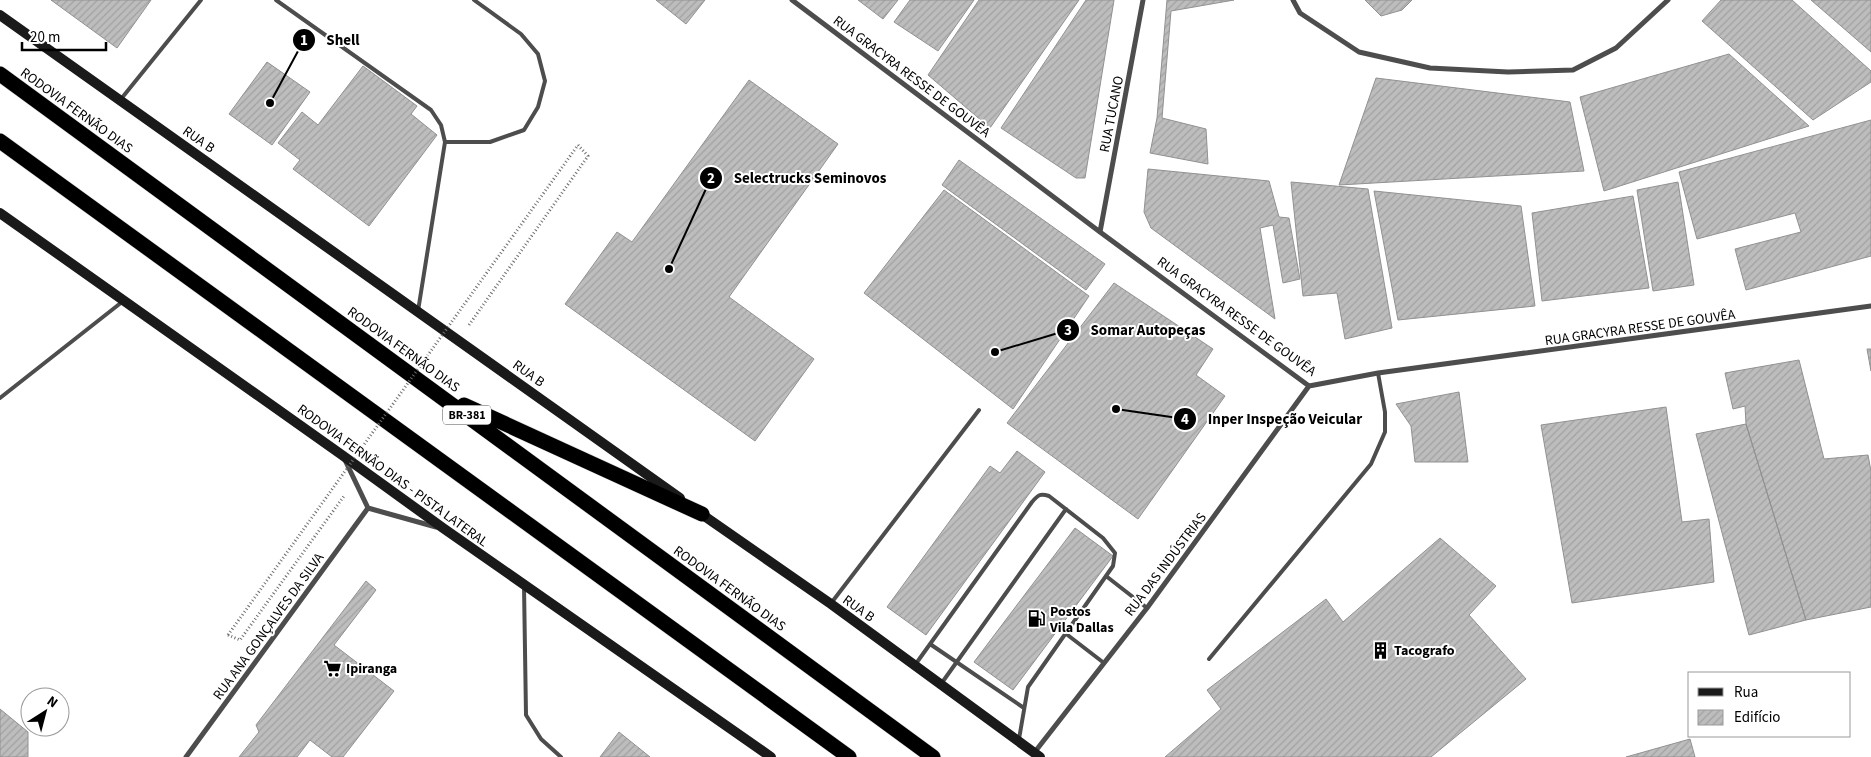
<svg xmlns="http://www.w3.org/2000/svg" width="1871" height="757" font-family="'Source Sans 3',sans-serif">
	<style>
		.building { fill: url(#building-hatch); stroke: #919191 }
		.lines { fill: none; stroke-linecap: round; stroke-linejoin: round }
		.highway-casing { stroke: #dbdbdb; stroke-width: 16 }
		.path { stroke: #6f6f6f; stroke-width: 3; stroke-dasharray: 1 2.5; stroke-linecap: butt }
		.lane { stroke: #4d4d4d; stroke-width: 4 }
		.street { stroke: #4d4d4d; stroke-width: 5 }
		.secondary { stroke: #1a1a1a; stroke-width: 10 }
		.highway { stroke: #000; stroke-width: 15 }
		.path-bridge { stroke: #6f6f6f; stroke-width: 3; stroke-dasharray: 1 2.5; stroke-linecap: butt }
		.labels { text-anchor: middle; stroke-width: 4; stroke-linejoin: round; paint-order: stroke }
		.shield { fill: #fff; stroke: #4c4c4c; stroke-width: 1 }
		.shield-label { font-size: 12px; font-weight: bold; fill: #000 }
		.street-label { font-size: 14px; fill: #000; stroke: #fff }
		.poi-label { font-size: 14px; font-weight: bold; fill: #000; stroke: #fff; text-anchor: start }
		.leader { fill: none; stroke: #000; stroke-width: 2 }
		.callout-dot { fill: #000; stroke: #fff; stroke-width: 2 }
		.mark-label { font-size: 15px; text-anchor: middle; font-weight: bold; fill: #fff }
		.callout-label { font-size: 15px; text-anchor: middle; font-weight: bold; fill: #000; stroke: #fff; stroke-width: 4; stroke-linejoin: round; paint-order: stroke }
	</style>
	<defs>
		<pattern id="building-hatch" width="6" height="6" patternUnits="userSpaceOnUse" patternTransform="scale(1.25)"><rect width="6" height="6" fill="#bdbdbd"/><path d="M-1 1l2-2M0 6l6-6M5 7l2-2" fill="none" stroke="#a1a1a1"/></pattern>
	</defs>
	<rect width="100%" height="100%" fill="#fff"/>
	<path class="building" d="M51 0H151L117 48Z
		M656 0H705L686 24Z
		M858 0H898L883 19Z
		M910 0H974L938 51 894 22Z
		M979 0H1079L990 128 928 75Z
		M1086 0H1114L1085 178H1076L1001 128Z
		M1167 0H1234L1171 11 1162 118 1206 129 1208 164 1150 153 1157 118Z
		M1365 0H1412L1402 10 1381 16Z
		M1721 0H1792L1871 71V82L1813 120 1702 21Z
		M1811 0H1871V52Z
		M1729 54 1809 126 1604 191 1580 97Z
		M267 62 310 92 272 145 229 114Z
		M363 66 417 106 411 114 437 135 369 226 293 169 300 160 278 143 302 112 318 125Z
		M1376 78 1570 102 1584 171 1339 185Z
		M749 80 838 144 729 297 814 359 755 441 565 304 617 232 632 242Z
		M1871 120V256L1746 290 1735 249 1801 232 1795 213 1697 239 1679 172Z
		M959 160 1105 264 1086 290 942 185Z
		M1148 169 1269 181 1279 217 1289 218 1300 279 1283 283 1273 225 1260 228 1275 319 1151 228 1144 212Z
		M1291 182 1368 189 1392 328 1345 339 1337 293 1303 296Z
		M1678 182 1694 285 1653 291 1637 190Z
		M944 190 1089 296 1013 409 864 293Z
		M1374 191 1521 206 1535 306 1398 320Z
		M1633 196 1649 288 1542 301 1532 213Z
		M1114 283 1213 349 1196 375 1225 396 1138 519 1007 423Z
		M1867 349H1871V371Z
		M1799 360 1824 459 1868 455 1871 471V607L1806 620 1746 424 1745 406 1733 409 1725 373Z
		M1459 392 1468 462H1415L1411 426 1396 404Z
		M1666 407 1682 522 1709 519 1714 582 1572 603 1541 425Z
		M1746 424 1806 620 1749 635 1696 434Z
		M1017 451 1045 472 926 635 887 607 990 466 1000 473Z
		M1075 528 1113 556 1013 690 974 662Z
		M1440 538 1496 586 1469 615 1526 679 1431 757H1165L1221 709 1207 690 1326 599 1343 622Z
		M366 581 376 590 334 645 394 691 343 757H332L310 740 297 757H239L259 732 256 725Z
		M0 709 28 732V757H0Z
		M619 732 650 757H600Z
		M1690 739 1695 757H1626Z"/>
	<g class="lines">
		<defs>
			<path id="highway" d="M0 74 933 757
				M0 141 849 757
				M464 405 702 514"/>
		</defs>
		<use href="#highway" class="highway-casing"/>
		<path class="path" d="M469 325 588 156 578 145
			M228 635 240 640 344 496"/>
		<path class="lane" d="M276 0 431 110 441 125 445 142 418 311
			M121 99 201 0
			M445 142H490L524 130 538 107 545 81 538 54 521 34 474 0
			M0 398 122 302
			M1106 576 1147 608
			M524 586 526 715 541 739 561 757
			M832 602 979 410
			M1065 633 1104 663
			M930 644 1024 708
			M1209 659 1371 464 1385 432V412L1378 373
			M915 665 1032 502C1038 495 1040 493 1049 496L1103 538 1115 553 1113 566 1028 687 1019 739
			M941 684 1066 509"/>
		<path class="street" d="M792 0 1100 232 1309 386 1378 373 1871 306
			M1293 0 1300 13 1359 52 1430 68 1508 72 1573 70 1616 48 1668 0
			M1100 232 1143 0
			M345 460 368 508 436 527
			M1034 753 1147 608 1309 386
			M186 757 368 508"/>
		<path class="secondary" d="M0 15 680 498
			M0 213 342 455 443 528 771 757
			M697 511 831 604 1040 757"/>
		<use href="#highway" class="highway"/>
		<path class="path-bridge" d="M228 635 578 145"/>
	</g>
	<defs>
		<symbol id="fuel-bare" viewBox="-9 -9 18 18"><path d="M-5.5-6h7V0h2V4h1.3V-2.5L3-4.5l.8-.8L6-3V5H2.5V1h-1V6h-7ZM-4.2-4.7v3.2H.2V-4.7Z" fill="#000" stroke="#fff" stroke-width="2.5" paint-order="stroke"/></symbol>
		<symbol id="building-bare" viewBox="-9 -9 18 18"><path d="M-4-6H4V6H1V3H-1V6H-4ZM-2.5-4.3h1.7v1.8h-1.7ZM.8-4.3h1.7v1.8H.8ZM-2.5-1h1.7V.8h-1.7ZM.8-1h1.7V.8H.8Z" fill="#000" stroke="#fff" stroke-width="2.5" paint-order="stroke"/></symbol>
		<symbol id="supermarket-bare" viewBox="-9 -9 18 18"><path d="M-6-5.5h2.5l.6 2H6L4.5 2H-2.5L-4.4-4H-6ZM-1.5 3.2a1.3 1.3 0 1 0 .1 0ZM3 3.2a1.3 1.3 0 1 0 .1 0Z" fill="#000" stroke="#fff" stroke-width="2.5" paint-order="stroke"/></symbol>
	</defs>
	<g fill-rule="evenodd">
		<use href="#fuel-bare" x="1024" y="606" width="25" height="25"/>
		<use href="#building-bare" x="1368" y="638" width="25" height="25"/>
		<use href="#supermarket-bare" x="320" y="656" width="25" height="25"/>
	</g>
	<g class="labels">
		<rect class="shield" x="443" y="405.5" width="48" height="19" rx="4"/>
		<g class="shield-label">
			<text x="467" y="419">BR-381</text>
		</g>
		<g class="street-label">
			<text transform="translate(912 76) rotate(37)" y="5">RUA GRACYRA RESSE DE GOUVÊA</text>
			<text transform="translate(77 110) rotate(36)" y="5">RODOVIA FERNÃO DIAS</text>
			<text transform="translate(1111 114) rotate(-79)" y="5">RUA TUCANO</text>
			<text transform="translate(199 139) rotate(35)" y="5">RUA B</text>
			<text transform="translate(1237 316) rotate(36)" y="5">RUA GRACYRA RESSE DE GOUVÊA</text>
			<text transform="translate(1640 327) rotate(-8)" y="5">RUA GRACYRA RESSE DE GOUVÊA</text>
			<text transform="translate(404 349) rotate(36)" y="5">RODOVIA FERNÃO DIAS</text>
			<text transform="translate(529 373) rotate(36)" y="5">RUA B</text>
			<text transform="translate(393 475) rotate(36)" y="5">RODOVIA FERNÃO DIAS - PISTA LATERAL</text>
			<text transform="translate(1165 564) rotate(-53)" y="5">RUA DAS INDÚSTRIAS</text>
			<text transform="translate(730 588) rotate(36)" y="5">RODOVIA FERNÃO DIAS</text>
			<text transform="translate(859 608) rotate(36)" y="5">RUA B</text>
			<text transform="translate(268 626) rotate(-54)" y="5">RUA ANA GONÇALVES DA SILVA</text>
		</g>
		<g class="poi-label">
			<text x="1050" y="616">Postos<tspan x="1050" dy="16">Vila Dallas</tspan></text>
			<text x="1394" y="655">Tacografo</text>
			<text x="346" y="673">Ipiranga</text>
		</g>
	</g>
	<path class="leader" d="M270 103L304 40M669 269L711 178M995 352L1068 330M1116 409L1185 419"/>
	<g class="callout-dot">
		<circle cx="270" cy="103" r="5"/>
		<circle cx="669" cy="269" r="5"/>
		<circle cx="995" cy="352" r="5"/>
		<circle cx="1116" cy="409" r="5"/>
		<circle cx="304" cy="40" r="12"/>
		<circle cx="711" cy="178" r="12"/>
		<circle cx="1068" cy="330" r="12"/>
		<circle cx="1185" cy="419" r="12"/>
	</g>
	<g class="mark-label">
		<text x="304" y="45">1</text>
		<text x="711" y="183">2</text>
		<text x="1068" y="335">3</text>
		<text x="1185" y="424">4</text>
	</g>
	<g class="callout-label">
		<text x="343" y="45">Shell</text>
		<text x="810" y="183">Selectrucks Seminovos</text>
		<text x="1148" y="335">Somar Autopeças</text>
		<text x="1285" y="424">Inper Inspeção Veicular</text>
	</g>
	<rect x="1688" y="672" width="162" height="65" fill="#ffffff" stroke="#999999"/>
	<rect x="1698" y="688" width="25" height="8" fill="#1a1a1a" stroke="#999999"/>
	<text x="1734" y="697" font-size="15" fill="#000000">Rua</text>
	<rect x="1698" y="710" width="25" height="15" fill="url(#building-hatch)" stroke="#999999"/>
	<text x="1734" y="722" font-size="15" fill="#000000">Edifício</text>
	<g transform="translate(45 712) rotate(36)"><circle r="24" fill="#ffffff" stroke="#999999"/>
	<path d="M0-4L9 19L0 12L-9 19Z" fill="#000000"/>
	<text y="-8" font-size="14" font-weight="bold" text-anchor="middle" fill="#000000">N</text>
	</g>
	<path d="M22 42v8h84v-8" fill="none" stroke="#000000" stroke-width="2.5"/>
	<text x="30" y="42" font-size="15" fill="#000000" stroke="#ffffff" stroke-width="4" paint-order="stroke">20 m</text>
</svg>
